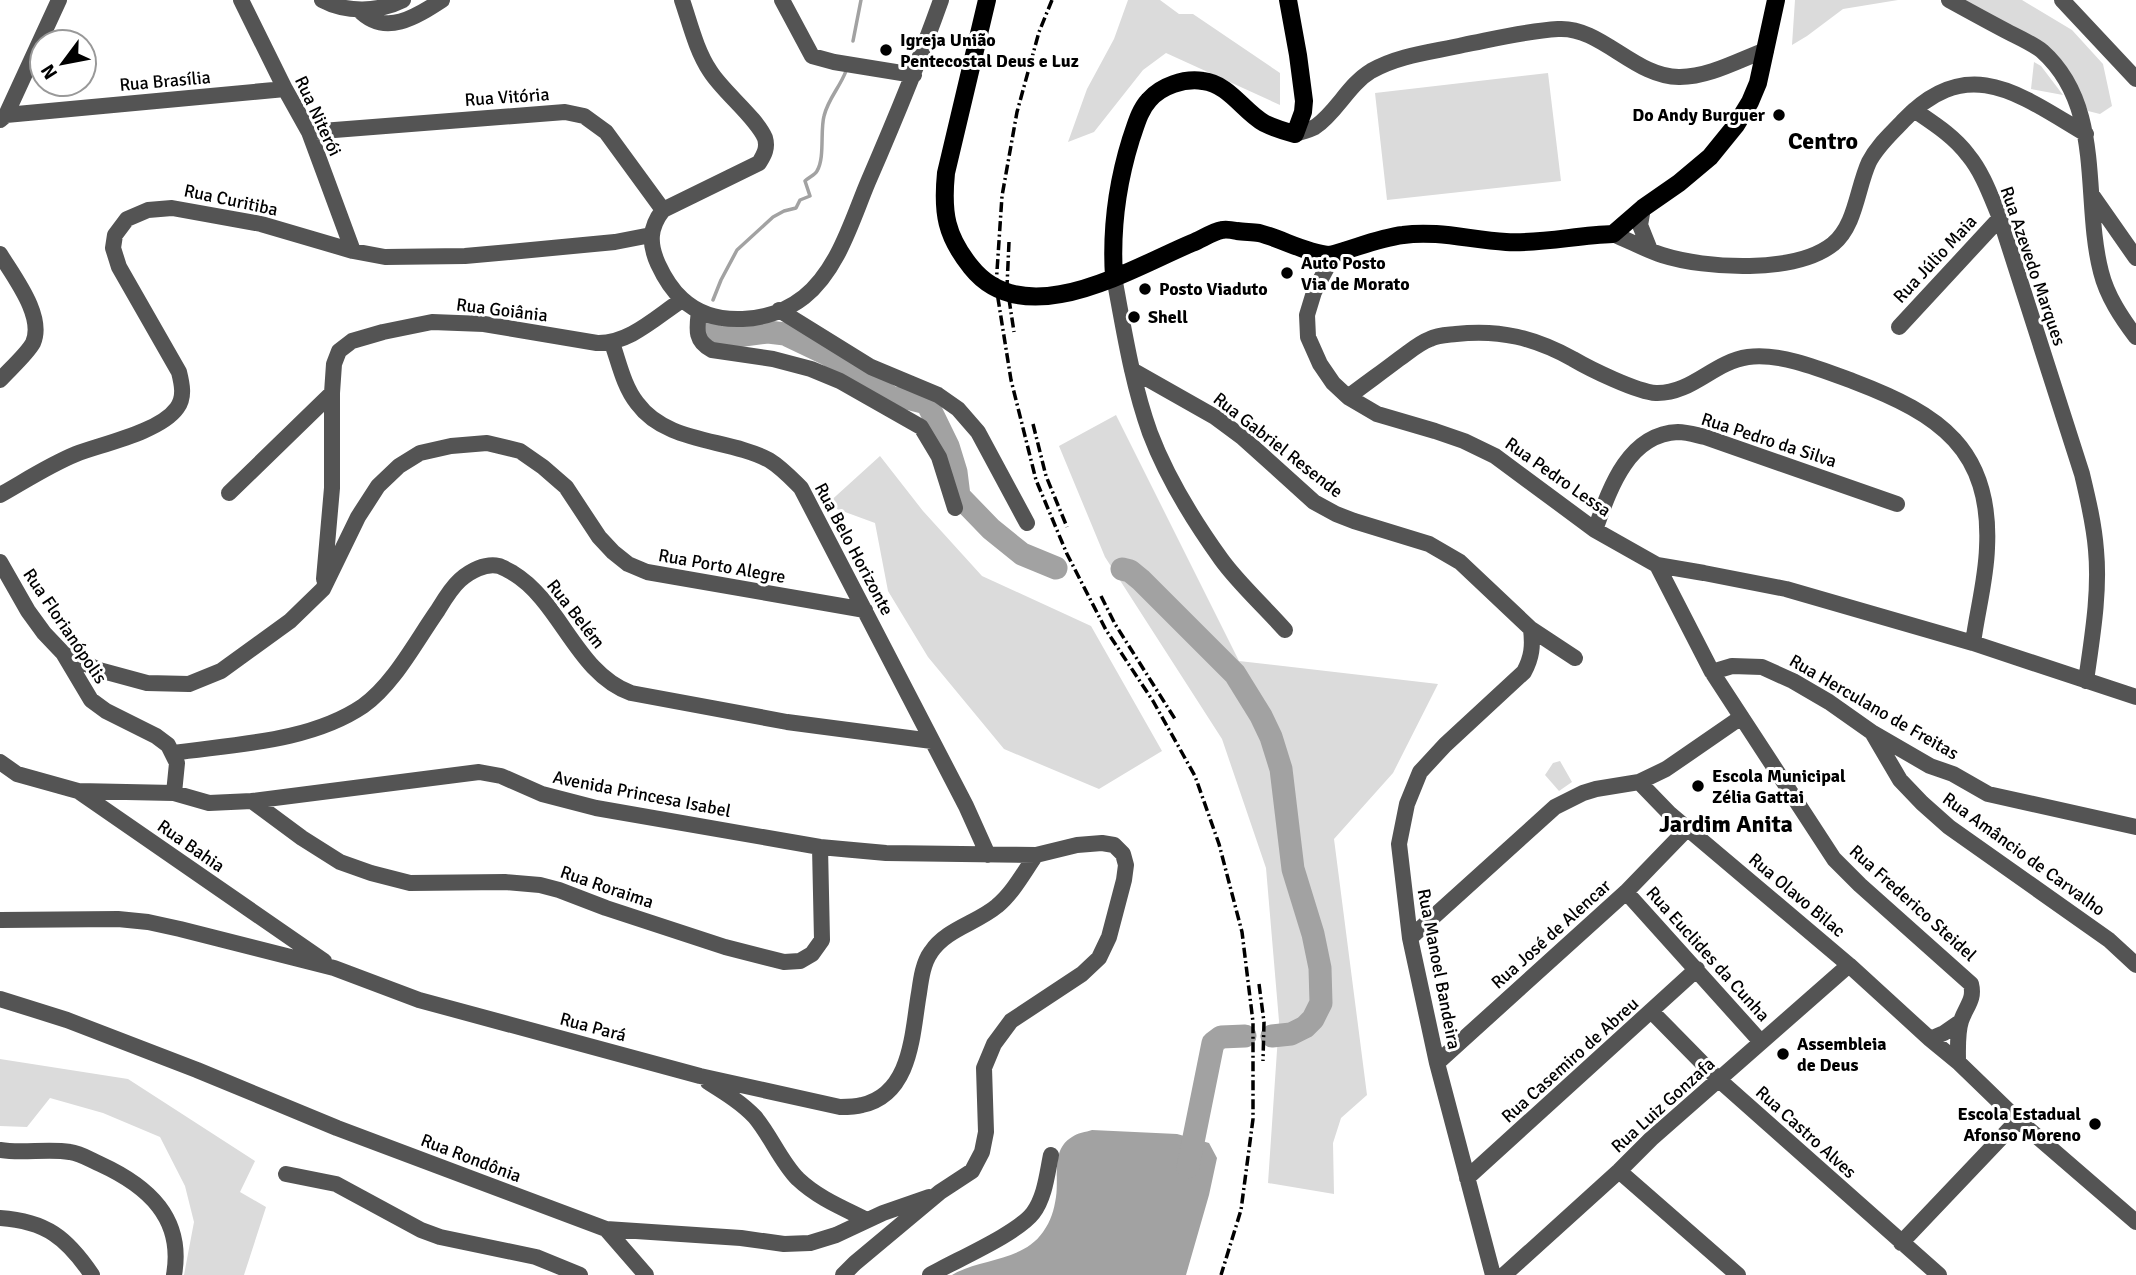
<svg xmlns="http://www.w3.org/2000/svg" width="2136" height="1275" font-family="Signika,sans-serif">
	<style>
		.green { fill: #dbdbdb }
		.water { fill: #a2a2a2 }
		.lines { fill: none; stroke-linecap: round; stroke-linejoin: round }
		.stream { stroke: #a2a2a2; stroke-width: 3.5 }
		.river { stroke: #a2a2a2; stroke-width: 23 }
		.minor { stroke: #545454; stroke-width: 16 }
		.major { stroke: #000; stroke-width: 18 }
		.rail { stroke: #000; stroke-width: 3.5; stroke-dasharray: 10 3.5 2 3.5; stroke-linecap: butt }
		.poi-dot { fill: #000; stroke: #fff; stroke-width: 2.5 }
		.labels { text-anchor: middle; stroke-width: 6; stroke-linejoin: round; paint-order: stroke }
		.poi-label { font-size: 18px; font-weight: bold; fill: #000; stroke: #fff; text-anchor: start }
		.street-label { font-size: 18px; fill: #000; stroke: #fff }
		.district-label { font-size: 24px; font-weight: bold; fill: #000; stroke: #fff }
	</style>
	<rect width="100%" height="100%" fill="#fff"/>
	<path class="green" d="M1128 0H1160L1179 14H1193L1280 73V105L1166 53 1143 70 1094 132 1068 142 1087 89 1114 39Z
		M1795 0H1898L1843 9 1807 36 1792 45Z
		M1960 0H2022L2072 30 2103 64 2112 106 2100 114 2088 111 2074 81Z
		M2034 62 2041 66 2063 95 2031 89Z
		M1548 73 1561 181 1387 200 1375 93Z
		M1116 415 1239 661 1438 684 1393 773 1334 839 1367 1095 1341 1118 1333 1143 1334 1194 1268 1183 1279 1021 1266 868 1222 739 1105 557 1059 446Z
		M880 456 923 511 982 576 1091 626 1162 751 1099 789 1004 749 928 657 888 591 875 523 826 505Z
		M1560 761 1572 782 1559 791 1545 775 1553 763Z
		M0 1059 128 1079 255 1161 240 1192 266 1207 244 1275H184L194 1222 185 1186 160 1137 103 1113 50 1098 27 1127 0 1126Z"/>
	<path class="water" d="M1092 1130 1177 1134 1209 1143 1217 1158 1209 1195 1186 1275H952C980 1258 1022 1262 1043 1232 1051 1221 1054 1210 1056 1197 1059 1177 1051 1149 1072 1137 1077 1133 1086 1132 1092 1130Z"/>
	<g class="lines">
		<path class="stream" d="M853 41 861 0
			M713 300 721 280 737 250 773 217 784 211 796 208 800 200 810 196 805 181C809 177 815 175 817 171 825 158 820 131 824 116 828 99 840 87 846 71"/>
		<path class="river" d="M706 324 707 329 712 335 721 338 768 332 785 334 827 354 892 398H907L927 403 948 446 956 472 959 496 991 529 1022 554 1056 568
			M1122 569 1130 571 1141 580 1235 674 1261 716 1271 737 1281 769 1293 869 1313 934 1320 968 1321 1003 1313 1019 1305 1027 1291 1034 1272 1036
			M1188 1167 1213 1043 1221 1037 1245 1036"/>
		<path class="minor" d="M241 0 285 89 309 132 353 251
			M322 0C346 13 379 12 403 0
			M682 0C690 23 696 50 710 71 723 92 756 117 765 138 768 148 764 155 759 163L663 210C649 228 649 244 658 264 664 277 671 289 682 299 714 329 771 323 804 297 838 270 852 220 868 182 894 122 919 62 941 0
			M782 0 812 56 834 62 914 75
			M1949 0C1969 11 1989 22 2010 33 2020 38 2033 44 2042 51 2105 107 2082 199 2101 272 2107 296 2121 317 2136 337
			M2062 0 2136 79
			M359 10C385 37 416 17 442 0
			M1914 110C1933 123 1954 136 1968 155 1983 173 1991 197 2000 218L2082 474C2088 499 2094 524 2096 550 2100 593 2092 638 2086 681
			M6 115 285 89
			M0 120 6 115 59 0
			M309 132 565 112 584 116 606 132 663 210
			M1295 134C1301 132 1309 130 1315 127 1337 112 1348 85 1371 71 1399 55 1432 52 1463 45 1494 39 1526 31 1558 29 1601 26 1635 78 1680 77 1709 77 1739 60 1766 50
			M2092 195 2136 258
			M1643 208 1640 225 1650 250
			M1613 234C1630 241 1646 250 1662 255 1706 269 1795 274 1833 244 1856 225 1857 188 1869 162 1877 146 1891 134 1903 121 1968 52 2020 95 2086 134
			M0 254C13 276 45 316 33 343 27 354 9 370 0 380
			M1334 254 1314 292 1307 315 1308 337 1320 364 1333 383 1348 397 1377 414 1435 431 1464 441 1495 456 1595 530 1657 565 1704 573 1786 589 1973 643 2136 697
			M1114 277C1124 330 1132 383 1150 433 1167 478 1193 520 1221 559 1239 584 1264 606 1285 630
			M779 310 871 367 938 395 958 409 978 432 1027 523
			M699 311C697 328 694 341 712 350L773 359 811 369 840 381 921 427 939 457 955 508
			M1899 327 2000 218
			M612 343C619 363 624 387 637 403 667 444 727 438 769 460 782 468 791 478 801 488L966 806 988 855
			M1132 370 1215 417 1242 437 1314 502 1336 514 1354 521 1429 544 1460 562 1531 629 1575 658
			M1348 397C1365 384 1382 372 1399 359 1409 352 1419 343 1430 339 1438 335 1448 335 1456 334 1500 329 1535 338 1573 359 1590 369 1637 392 1656 393 1692 394 1713 362 1748 357 1780 352 1825 371 1855 382 1939 414 1992 449 1987 548 1986 580 1977 612 1973 643
			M229 493 332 393
			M0 495C25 481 49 465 76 454 102 444 160 432 177 408 185 397 182 384 179 372L119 267 113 248 115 235 127 219 148 210 172 208 261 224 353 251 385 257 465 256 510 252 615 242 651 235
			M1595 530C1609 491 1627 434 1678 432 1687 432 1696 435 1705 437L1897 504
			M0 562 28 611 44 633 63 653 91 700 106 711 156 736 168 745 177 763 174 793
			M1657 565 1712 672 1834 859 1860 885 1971 984C1975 1000 1966 1006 1961 1021 1957 1033 1958 1049 1958 1062
			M324 579 332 488V393L334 364 339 351 352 341 383 332 432 322 484 324 597 343C629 344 656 317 682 300
			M63 653 99 670 147 683 189 684 221 671 290 621 323 589 358 517 378 486 399 466 420 453 451 446 487 443 520 451 543 467 566 487 599 537 613 552 628 564 647 572 865 610
			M1712 672 1732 666 1762 667 1793 681 1829 702 1873 733 1930 766 1953 774 1988 794 2136 827
			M1873 734 1900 780 1922 803 1949 827 2109 940 2136 965
			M173 753C235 744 310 742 363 706 394 684 416 641 438 610 444 600 451 588 460 580 470 571 485 563 499 566 503 567 509 571 513 573 561 602 576 673 631 693L787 722 932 741
			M0 762 17 774 78 791 324 961
			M1639 782 1669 813 1849 965 1930 1039 1958 1062 2018 1120 2136 1222
			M78 791 174 793 209 803 252 801 479 772 501 776 542 794 596 808 820 847 886 853 1036 855 1077 845 1102 843 1114 845 1123 854 1126 865 1124 880 1109 937 1099 958 1082 974 1011 1021 994 1044 984 1068 986 1132 982 1152 972 1171 940 1192 855 1263 843 1275
			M252 801 302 838 340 862 371 873 410 883 505 882 540 885 559 890 606 908 725 947 784 962 800 961 812 954 822 940 820 847
			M1626 892 1761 1042
			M0 920 118 919 148 922 180 929 334 968 419 1000 700 1076 840 1107C847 1107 855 1107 862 1105 912 1094 912 1033 919 993 921 979 923 963 931 952 946 929 977 923 997 906 1013 893 1024 872 1036 855
			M1410 938 1555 807 1583 793 1596 789 1639 782 1666 769 1740 718
			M0 999 67 1020 197 1070 337 1128 606 1229 741 1238 784 1244 810 1243 836 1235 883 1213 929 1197
			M1652 1012 1718 1079 1939 1275
			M1930 1039 1944 1033 1960 1022
			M1437 1063 1626 892 1687 829
			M708 1082C724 1092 742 1103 755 1117 771 1136 781 1162 798 1179 818 1198 843 1208 867 1220
			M0 1150C23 1154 47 1148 70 1152 80 1153 91 1160 100 1164 148 1186 184 1218 174 1275
			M1619 1171 1738 1275
			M286 1174 336 1184 421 1230 440 1237 536 1257 580 1275
			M1467 1178 1697 969
			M0 1218C46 1221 67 1238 92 1275
			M606 1229 646 1275
			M1901 1243 2018 1120
			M930 1275C956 1260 1017 1234 1033 1213 1045 1197 1047 1174 1051 1155
			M1493 1275 1437 1063 1410 938 1399 844 1407 804 1420 772 1445 745 1524 672C1532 657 1533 646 1531 629
			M1504 1275 1619 1171 1651 1139 1849 965"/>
		<path class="major" d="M987 0 946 173C942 213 946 236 971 267 1025 335 1132 268 1192 243 1202 239 1212 232 1222 230 1226 229 1232 230 1237 231 1244 232 1252 232 1259 233 1283 239 1305 253 1330 255 1354 249 1378 238 1403 235 1437 230 1471 240 1506 242 1542 244 1577 235 1613 234L1643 208 1679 183 1710 157 1736 125 1750 102 1758 83 1776 0
			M1114 277C1111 230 1117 184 1131 139 1136 125 1139 111 1149 100 1161 86 1184 78 1203 81 1229 84 1243 111 1264 123 1274 128 1284 131 1295 134L1303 112 1304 101 1298 55 1288 0"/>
		<path class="rail" d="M1052 0 1039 32 1017 112 1002 196 996 286 1011 380 1036 480 1067 554 1106 630 1153 701 1195 776 1219 844 1242 932 1253 1022V1119L1241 1210 1221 1275
			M1009 242 1007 286 1014 332
			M1033 424 1046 476 1067 527
			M1101 596 1115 624 1175 719
			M1259 984 1264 1022 1263 1061"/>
	</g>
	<g class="poi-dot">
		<circle cx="886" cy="50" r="7"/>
		<circle cx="1779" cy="115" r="7"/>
		<circle cx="1287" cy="273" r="7"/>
		<circle cx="1145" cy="289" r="7"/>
		<circle cx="1134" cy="317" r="7"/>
		<circle cx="1698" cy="786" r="7"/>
		<circle cx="1783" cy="1054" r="7"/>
		<circle cx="2095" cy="1124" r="7"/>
	</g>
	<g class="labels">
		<g class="poi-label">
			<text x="900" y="46">Igreja União<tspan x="900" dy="21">Pentecostal Deus e Luz</tspan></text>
			<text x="1765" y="121" text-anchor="end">Do Andy Burguer</text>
			<text x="1301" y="269">Auto Posto<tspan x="1301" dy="21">Via de Morato</tspan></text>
			<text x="1159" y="295">Posto Viaduto</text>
			<text x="1148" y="323">Shell</text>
			<text x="1712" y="782">Escola Municipal<tspan x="1712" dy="21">Zélia Gattai</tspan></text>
			<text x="1797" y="1050">Assembleia<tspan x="1797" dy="21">de Deus</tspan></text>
			<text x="2081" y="1120" text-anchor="end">Escola Estadual<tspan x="2081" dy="21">Afonso Moreno</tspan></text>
		</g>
		<g class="street-label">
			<text transform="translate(165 81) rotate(-5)" y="6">Rua Brasília</text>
			<text transform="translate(507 97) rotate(-4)" y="6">Rua Vitória</text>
			<text transform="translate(318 116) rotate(65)" y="6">Rua Niterói</text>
			<text transform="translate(231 200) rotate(12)" y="6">Rua Curitiba</text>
			<text transform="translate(1935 259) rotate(-47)" y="6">Rua Júlio Maia</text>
			<text transform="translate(2033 266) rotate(71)" y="6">Rua Azevedo Marques</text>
			<text transform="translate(502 310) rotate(7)" y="6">Rua Goiânia</text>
			<text transform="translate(1769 440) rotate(18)" y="6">Rua Pedro da Silva</text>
			<text transform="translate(1278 445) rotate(38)" y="6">Rua Gabriel Resende</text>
			<text transform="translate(1558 477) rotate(35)" y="6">Rua Pedro Lessa</text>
			<text transform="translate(854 549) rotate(62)" y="6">Rua Belo Horizonte</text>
			<text transform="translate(722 566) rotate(10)" y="6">Rua Porto Alegre</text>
			<text transform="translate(576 614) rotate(52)" y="6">Rua Belém</text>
			<text transform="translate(65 626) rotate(56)" y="6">Rua Florianópolis</text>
			<text transform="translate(1874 707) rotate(30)" y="6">Rua Herculano de Freitas</text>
			<text transform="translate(642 794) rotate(11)" y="6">Avenida Princesa Isabel</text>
			<text transform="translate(191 846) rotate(35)" y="6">Rua Bahia</text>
			<text transform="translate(2024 854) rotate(36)" y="6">Rua Amâncio de Carvalho</text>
			<text transform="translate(607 887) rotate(19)" y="6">Rua Roraima</text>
			<text transform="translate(1797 895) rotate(40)" y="6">Rua Olavo Bilac</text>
			<text transform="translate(1913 903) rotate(42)" y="6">Rua Frederico Steidel</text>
			<text transform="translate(1551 934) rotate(-42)" y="6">Rua José de Alencar</text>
			<text transform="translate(1708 954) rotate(48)" y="6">Rua Euclides da Cunha</text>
			<text transform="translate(1439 969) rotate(79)" y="6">Rua Manoel Bandeira</text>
			<text transform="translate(593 1027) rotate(15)" y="6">Rua Pará</text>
			<text transform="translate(1570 1060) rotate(-42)" y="6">Rua Casemiro de Abreu</text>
			<text transform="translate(1663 1105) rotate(-42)" y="6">Rua Luiz Gonzafa</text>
			<text transform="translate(1806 1132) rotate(42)" y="6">Rua Castro Alves</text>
			<text transform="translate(471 1158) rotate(21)" y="6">Rua Rondônia</text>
		</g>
		<g class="district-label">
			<text x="1823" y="149">Centro</text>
			<text x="1726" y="832">Jardim Anita</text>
		</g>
	</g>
	<g transform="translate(63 63) rotate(238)"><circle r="33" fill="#ffffff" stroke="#999999" stroke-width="2"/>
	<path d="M0-5L12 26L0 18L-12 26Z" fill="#000000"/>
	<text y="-10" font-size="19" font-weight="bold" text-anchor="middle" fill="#000000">N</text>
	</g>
</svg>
